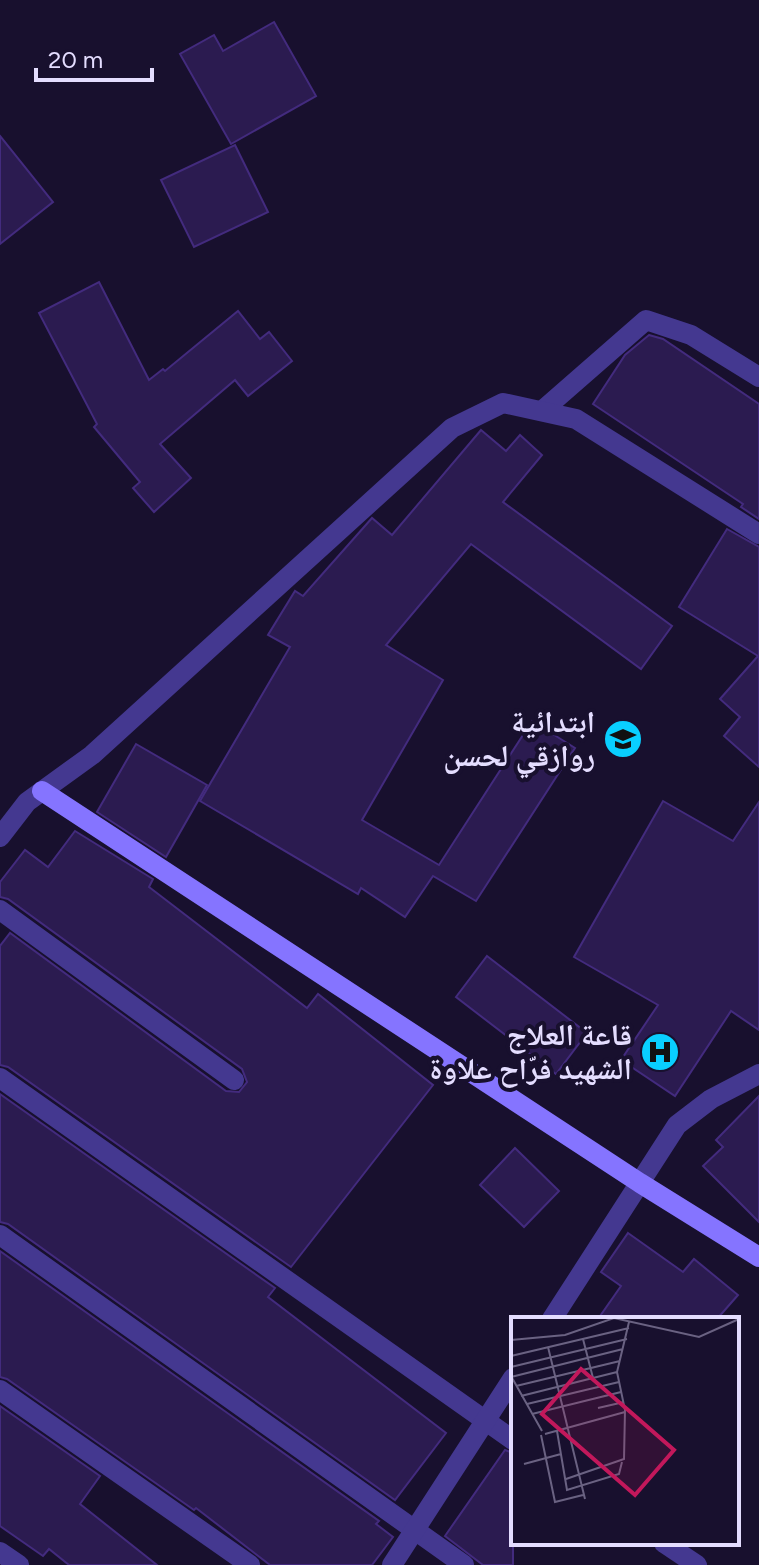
<svg xmlns="http://www.w3.org/2000/svg" width="759" height="1565" font-family="Figtree,'Noto Naskh Arabic',sans-serif">
	<rect width="100%" height="100%" fill="#18102e"/>
	<g fill="#2b1b50" stroke="#432b7e" stroke-width="2">
		<polygon points="274,22 316,96 231,144 180,54 214,35 223,51"/>
		<polygon points="0,136 53,202 0,244"/>
		<polygon points="235,145 268,212 194,247 161,180"/>
		<polygon points="99,282 149,380 163,369 165,371 238,311 260,339 269,332 292,361 248,396 235,380 160,444 191,478 154,512 133,488 140,482 94,427 97,424 39,313"/>
		<polygon points="649,335 663,339 759,404 759,519 741,507 743,504 593,404 625,355"/>
		<polygon points="481,430 506,451 520,435 542,455 503,502 672,626 641,669 471,544 386,645 443,680 362,820 439,865 532,721 575,748 476,901 433,876 405,917 361,888 358,894 200,801 290,647 268,635 295,591 303,596 372,518 392,535"/>
		<polygon points="727,529 759,547 759,767 724,736 740,717 720,699 758,656 679,607"/>
		<polygon points="136,744 207,785 166,857 97,812"/>
		<polygon points="663,801 733,841 759,802 759,1030 731,1011 675,1096 621,1060 658,1005 574,957"/>
		<polygon points="75,831 153,879 149,887 307,1008 318,994 433,1085 291,1267 8,1067 0,1065 0,946 10,933 226,1091 239,1092 247,1082 242,1069 8,899 0,897 0,882 25,850 48,867"/>
		<polygon points="487,956 587,1033 556,1074 456,997"/>
		<polygon points="0,1094 275,1288 268,1297 446,1433 395,1500 8,1224 0,1222"/>
		<polygon points="759,1096 759,1222 703,1166 723,1147 716,1140"/>
		<polygon points="515,1148 559,1191 524,1227 480,1185"/>
		<polygon points="628,1233 683,1272 694,1259 738,1295 717,1319 598,1319 621,1286 601,1272"/>
		<polygon points="0,1251 379,1521 376,1524 393,1537 372,1565 270,1565 196,1508 194,1510 7,1379 0,1377"/>
		<polygon points="0,1406 100,1476 80,1504 157,1565 69,1565 49,1549 43,1556 0,1526"/>
		<polygon points="505,1450 513,1453 513,1565 483,1565 445,1536"/>
	</g>
	<g fill="none" stroke-linecap="round" stroke-linejoin="round">
		<g stroke="#443890" stroke-width="20">
			<polyline points="543,410 646,320 691,335 759,377"/>
			<polyline points="0,837 27,802 92,755 452,428 503,403 576,419 759,534"/>
			<polyline points="0,910 234,1080"/>
			<polyline points="0,1078 513,1440"/>
			<polyline points="0,1235 464,1565"/>
			<polyline points="552,1319 677,1125 711,1099 759,1074"/>
			<polyline points="0,1390 250,1565"/>
			<polyline points="664,1543 697,1565"/>
			<polyline points="0,1552 19,1565"/>
			<polyline points="392,1565 513,1378"/>
		</g>
		<polyline stroke="#8574ff" stroke-width="20" points="42,791 640,1183 759,1257"/>
	</g>
	<defs>
		<symbol id="school-disc" viewBox="-11 -11 22 22"><circle r="9.5" fill="#09cfff" stroke="#18102e"/><path d="M0-5L7-2L0 1L-7-2ZM-4 1L0 2.5L4 1V4Q0 6-4 4Z" fill="#111"/></symbol>
		<symbol id="hospital-disc" viewBox="-11 -11 22 22"><circle r="9.5" fill="#09cfff" stroke="#18102e"/><path d="M-5-5h3v3.5h4V-5h3V5h-3V1.5h-4V5h-3Z" fill="#111"/></symbol>
	</defs>
	<g fill-rule="evenodd">
		<use href="#school-disc" x="601" y="717" width="44" height="44"/>
		<use href="#hospital-disc" x="638" y="1030" width="44" height="44"/>
	</g>
	<g text-anchor="middle" stroke-width="8" stroke-linejoin="round" paint-order="stroke">
		<g font-size="30" font-weight="bold" fill="#e4ddff" stroke="#18102e" text-anchor="end">
			<text x="595" y="732">ابتدائية<tspan x="595" dy="34">روازقي لحسن</tspan></text>
			<text x="632" y="1045">قاعة العلاج<tspan x="632" dy="34">الشهيد فرّاح علاوة</tspan></text>
		</g>
	</g>
	<g transform="translate(511 1317)">
		<rect width="228" height="228" fill="#18102e"/>
		<path fill="none" stroke="#6a6282" stroke-width="2" d="M72 22 82 61M0 23 54 18 103 1 188 20 228 2M37 30 74 182M0 39 118 11M0 50 116 22M0 59 31 114M0 60 112 32M5 69 109 44M10 79 106 55M16 87 108 65M87 91 113 85M21 97 110 75M46 114 56 173 108 157 111 145M34 117 114 95M30 118 44 185 72 178M13 147 50 137M55 162 113 142 114 93 106 55 118 5"/>
		<path fill="#c2185b" fill-opacity="0.15" stroke="#c2185b" stroke-width="4" d="M70 52 163 133 124 178 31 97Z"/>
		<rect width="228" height="228" fill="none" stroke="#e4ddff" stroke-width="4"/>
	</g>
	<path d="M36 68v12h116v-12" fill="none" stroke="#e4ddff" stroke-width="4"/>
	<text x="48" y="68" font-size="24" fill="#e4ddff" stroke="#18102e" stroke-width="6" paint-order="stroke">20 m</text>
</svg>
